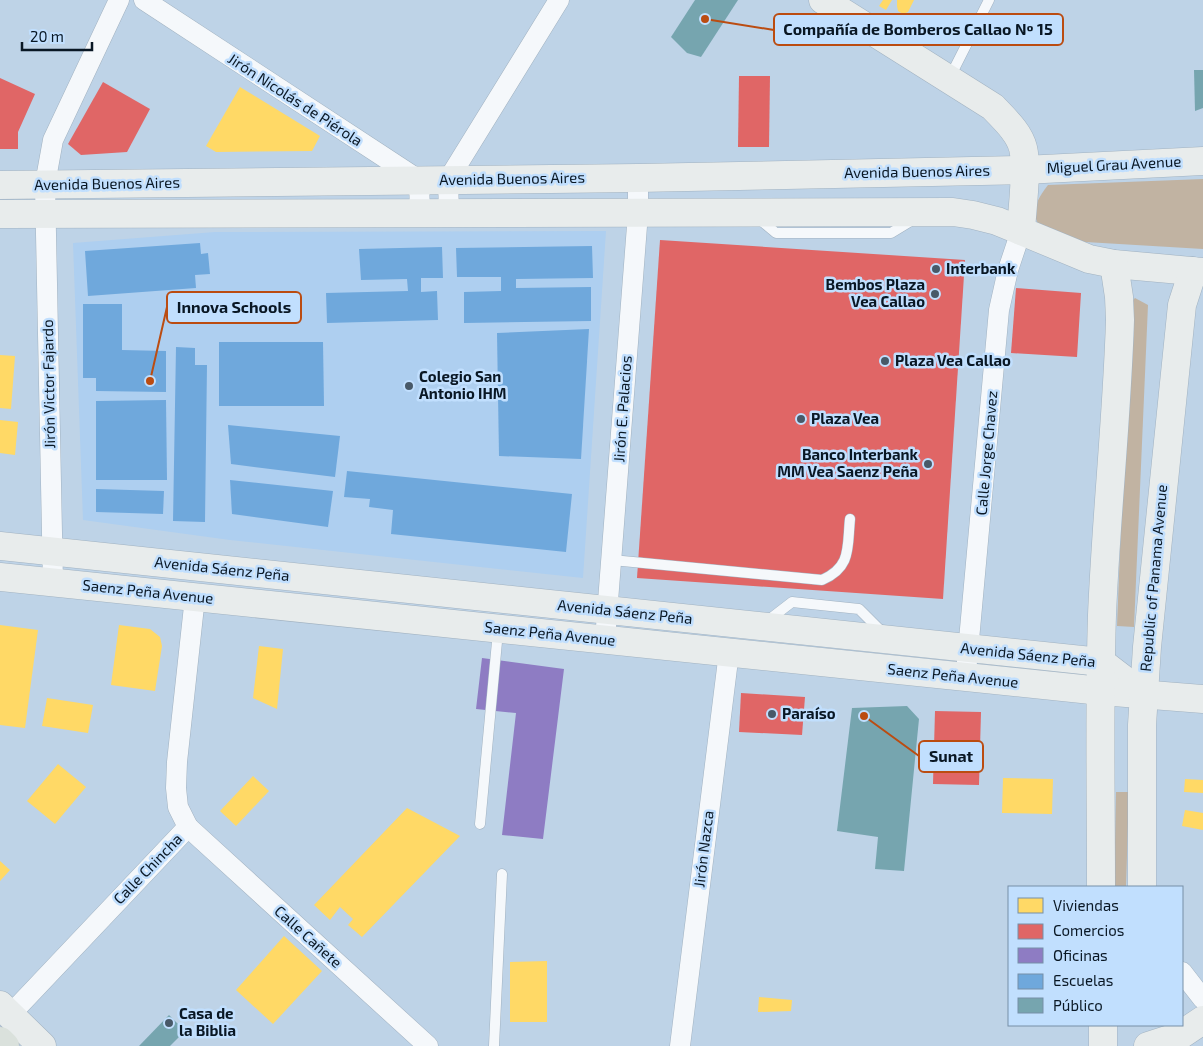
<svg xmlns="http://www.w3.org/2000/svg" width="1203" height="1046" font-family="'Exo 2',sans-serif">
	<rect width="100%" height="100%" fill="#bed3e7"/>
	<polygon fill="#aecff0" points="606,231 583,578 230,540 83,520 73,243 215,232"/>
	<g fill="#c1b3a2">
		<path d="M1203 179V249L1052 240C1030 220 1030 208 1048 185Z"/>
		<polygon points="1135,298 1148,305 1134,627 1117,626 1121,524 1111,503 1122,311"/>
		<polygon points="1116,792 1129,792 1126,887 1114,887"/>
	</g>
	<g fill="#ffd966">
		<polygon points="883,0 892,0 886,10 879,6"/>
		<polygon points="897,0 914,0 908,12 903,14 898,11 897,6"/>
		<polygon points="240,87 320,136 312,151 216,152 206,146"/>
		<polygon points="0,355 15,356 11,409 0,408"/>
		<polygon points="0,420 18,422 15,455 0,453"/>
		<polygon points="0,625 38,630 25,728 0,725"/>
		<polygon points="119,625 150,629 160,637 162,646 155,691 111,685"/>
		<polygon points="259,646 283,649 277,709 253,698"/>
		<polygon points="47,698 93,705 88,733 42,726"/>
		<polygon points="58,764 86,787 55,824 27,801"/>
		<polygon points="253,776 269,791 236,826 220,811"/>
		<polygon points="1003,778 1053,779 1052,814 1002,813"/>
		<polygon points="1185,779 1203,780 1203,793 1184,792"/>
		<polygon points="407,808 460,836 362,937 348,925 353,919 340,907 330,920 314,905"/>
		<polygon points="1185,810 1203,813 1203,830 1182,826"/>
		<polygon points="0,861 10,870 0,881"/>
		<polygon points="284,936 322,971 273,1024 236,990"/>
		<polygon points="547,961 547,1022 510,1022 510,962"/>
		<polygon points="759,997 792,1000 791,1011 758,1012"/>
	</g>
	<g fill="#e06666">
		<polygon points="739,76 770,76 769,147 738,147"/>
		<polygon points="0,78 35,94 18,132 18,149 0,149"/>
		<polygon points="103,82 150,109 127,152 81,155 68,144"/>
		<polygon points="660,240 965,260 943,599 637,578"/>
		<polygon points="1016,288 1081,293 1077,357 1011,353"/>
		<polygon points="741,693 805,697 802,735 739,732"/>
		<polygon points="935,711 981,712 979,785 933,784"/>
	</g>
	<polygon fill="#8e7cc3" points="482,658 564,669 543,839 502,835 516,713 476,709"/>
	<g fill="#6fa8dc">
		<polygon points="200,243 201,254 208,253 210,274 195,275 196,288 88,296 85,251"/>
		<polygon points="592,246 593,278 516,279 516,288 591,287 591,321 464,323 464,292 501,291 501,277 457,277 456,248"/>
		<polygon points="442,247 443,278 421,278 421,292 437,291 438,320 327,323 326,293 408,291 407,279 361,280 359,249"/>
		<polygon points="83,304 122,304 122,350 166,351 166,392 96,391 96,378 83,378"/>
		<polygon points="589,329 581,459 499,456 497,333"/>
		<polygon points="219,342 323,342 324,406 219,406"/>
		<polygon points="176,347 195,348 195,365 207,365 205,522 173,521"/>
		<polygon points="166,400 167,480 96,480 96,401"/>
		<polygon points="228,425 340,436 335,477 231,464"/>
		<polygon points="347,471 572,494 566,552 391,534 393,510 369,507 370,499 344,497"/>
		<polygon points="230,480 333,491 328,527 232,514"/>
		<polygon points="96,489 164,491 163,514 96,512"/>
	</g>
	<g fill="#76a5af">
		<polygon points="695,0 738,0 701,57 687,53 671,37"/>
		<polygon points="1194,70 1203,70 1203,108 1195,111"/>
		<polygon points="907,706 919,719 904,871 875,869 878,837 837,831 852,708"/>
		<polygon points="169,1015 185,1031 170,1046 139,1046"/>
	</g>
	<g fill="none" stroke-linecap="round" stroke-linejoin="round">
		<defs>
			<g id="lane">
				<polyline points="949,79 989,0"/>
				<polyline points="758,218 776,233 891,233 914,219"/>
				<path d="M612 560 822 580C852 567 847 547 850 519"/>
				<polyline points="766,622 792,602 859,609 884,634"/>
				<polyline points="480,824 498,631"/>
				<polyline points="494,1046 502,874"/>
			</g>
			<g id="street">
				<polyline points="144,0 419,180 420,214"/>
				<polyline points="449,213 448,180 559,0"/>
				<polyline points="53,583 45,184 53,140 119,0"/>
				<polyline points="605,640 638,213 638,178"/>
				<polyline points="967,662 999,310 1008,270 1021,231"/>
				<polyline points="188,827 428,1046"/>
				<polyline points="1182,972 1203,999"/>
				<polyline points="10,1015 188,827 178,807 176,788 177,762 195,597"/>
				<polyline points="680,1046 729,652"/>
			</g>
			<g id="secondary">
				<path d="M823 0 993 107C1004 119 1019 132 1023 148 1028 168 1022 209 1021 231"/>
				<polyline points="0,185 638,178 1024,170 1203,161"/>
				<polyline points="0,214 953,212 973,215 997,221 1089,259 1114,264 1203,272"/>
				<polyline points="0,546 1101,662 1144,695"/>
				<polyline points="0,577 1101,691 1203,699"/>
				<path d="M1101 887C1101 796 1099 706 1102 615 1106 517 1117 418 1120 320L1119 297 1114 264"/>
				<polyline points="1142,887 1142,725 1147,647 1182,305 1193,271"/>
				<polyline points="0,1005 42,1046"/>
				<polyline points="1103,1025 1103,1046"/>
				<polyline points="1148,1046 1179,1036 1203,1020"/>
			</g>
			<polyline id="primary" points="0,1041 5,1046"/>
		</defs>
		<use href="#lane" stroke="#a1b2c1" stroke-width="11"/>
		<use href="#street" stroke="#a1b2c1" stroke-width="21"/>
		<use href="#secondary" stroke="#a1b2c1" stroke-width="29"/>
		<use href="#primary" stroke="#aab4be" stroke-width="29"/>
		<use href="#lane" stroke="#f5f8fb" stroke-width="10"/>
		<use href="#street" stroke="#f5f8fb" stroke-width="20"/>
		<use href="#secondary" stroke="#e8ecec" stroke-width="28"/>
		<use href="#primary" stroke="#dae1dc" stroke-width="28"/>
	</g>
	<g fill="#485968" stroke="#c1dffe" stroke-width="2">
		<circle cx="936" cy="269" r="5"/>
		<circle cx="935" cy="294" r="5"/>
		<circle cx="885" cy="361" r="5"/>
		<circle cx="409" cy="386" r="5"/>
		<circle cx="801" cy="419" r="5"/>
		<circle cx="928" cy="464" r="5"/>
		<circle cx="772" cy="714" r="5"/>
		<circle cx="169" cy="1023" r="5"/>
	</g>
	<g text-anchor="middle" stroke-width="5" stroke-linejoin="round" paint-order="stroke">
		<g font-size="15" fill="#091724" stroke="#c1dffe">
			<text transform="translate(295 100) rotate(33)" y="5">Jirón Nicolás de Piérola</text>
			<text transform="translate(1114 165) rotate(-3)" y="5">Miguel Grau Avenue</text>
			<text transform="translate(917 172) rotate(-1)" y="5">Avenida Buenos Aires</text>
			<text transform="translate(512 179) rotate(-1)" y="5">Avenida Buenos Aires</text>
			<text transform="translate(107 184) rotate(-1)" y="5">Avenida Buenos Aires</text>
			<text transform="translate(49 384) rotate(-91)" y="5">Jirón Victor Fajardo</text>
			<text transform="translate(623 409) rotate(-86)" y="5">Jirón E. Palacios</text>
			<text transform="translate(987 453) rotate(-85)" y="5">Calle Jorge Chavez</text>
			<text transform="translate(222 569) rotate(6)" y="5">Avenida Sáenz Peña</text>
			<text transform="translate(1154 578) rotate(-85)" y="5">Republic of Panama Avenue</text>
			<text transform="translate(148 592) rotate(6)" y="5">Saenz Peña Avenue</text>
			<text transform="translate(625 612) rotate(6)" y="5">Avenida Sáenz Peña</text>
			<text transform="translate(550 634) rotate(6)" y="5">Saenz Peña Avenue</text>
			<text transform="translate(1028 655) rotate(6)" y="5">Avenida Sáenz Peña</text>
			<text transform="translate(953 676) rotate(6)" y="5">Saenz Peña Avenue</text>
			<text transform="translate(704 849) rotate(-83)" y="5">Jirón Nazca</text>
			<text transform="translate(148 869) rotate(-46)" y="5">Calle Chincha</text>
			<text transform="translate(308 937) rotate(42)" y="5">Calle Cañete</text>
		</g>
		<g font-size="15" font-weight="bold" fill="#091724" stroke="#c1dffe" text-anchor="start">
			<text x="946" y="274">Interbank</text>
			<text x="925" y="290" text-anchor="end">Bembos Plaza<tspan x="925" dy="17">Vea Callao</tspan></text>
			<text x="895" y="366">Plaza Vea Callao</text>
			<text x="419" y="382">Colegio San<tspan x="419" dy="17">Antonio IHM</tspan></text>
			<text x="811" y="424">Plaza Vea</text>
			<text x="918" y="460" text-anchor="end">Banco Interbank<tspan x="918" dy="17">MM Vea Saenz Peña</tspan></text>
			<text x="782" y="719">Paraíso</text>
			<text x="179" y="1019">Casa de<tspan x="179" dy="17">la Biblia</tspan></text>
		</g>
	</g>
	<path fill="none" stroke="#bb4c11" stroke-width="2" d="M705 19L774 30M150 381L167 307M864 716L919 756"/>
	<g fill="#bb4c11" stroke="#c1dffe" stroke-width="2">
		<circle cx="705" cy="19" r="5"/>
		<circle cx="150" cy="381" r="5"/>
		<circle cx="864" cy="716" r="5"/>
	</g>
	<g fill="#c1dffe" stroke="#bb4c11" stroke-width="2">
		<rect x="774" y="14" width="289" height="31" rx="5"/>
		<rect x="167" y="292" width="134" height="31" rx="5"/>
		<rect x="919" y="741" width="64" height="31" rx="5"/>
	</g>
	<g font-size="16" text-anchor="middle" font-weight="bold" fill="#091724">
		<text x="918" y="35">Compañía de Bomberos Callao Nº 15</text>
		<text x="234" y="313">Innova Schools</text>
		<text x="951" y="762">Sunat</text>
	</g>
	<rect x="1008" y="886" width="175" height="140" fill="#c1dffe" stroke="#778fa7"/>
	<rect x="1018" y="898" width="25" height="15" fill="#ffd966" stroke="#778fa7"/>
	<text x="1053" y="911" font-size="15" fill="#091724">Viviendas</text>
	<rect x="1018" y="924" width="25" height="15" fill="#e06666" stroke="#778fa7"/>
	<text x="1053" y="936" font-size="15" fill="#091724">Comercios</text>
	<rect x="1018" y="948" width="25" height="15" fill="#8e7cc3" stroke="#778fa7"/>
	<text x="1053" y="961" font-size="15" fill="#091724">Oficinas</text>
	<rect x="1018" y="974" width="25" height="15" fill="#6fa8dc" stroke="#778fa7"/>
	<text x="1053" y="986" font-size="15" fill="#091724">Escuelas</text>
	<rect x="1018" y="998" width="25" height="15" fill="#76a5af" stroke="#778fa7"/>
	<text x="1053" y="1011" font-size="15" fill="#091724">Público</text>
	<path d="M22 42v8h70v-8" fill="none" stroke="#091724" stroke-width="2.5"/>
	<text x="30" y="42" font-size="15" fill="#091724" stroke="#c1dffe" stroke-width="4" paint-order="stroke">20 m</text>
</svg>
